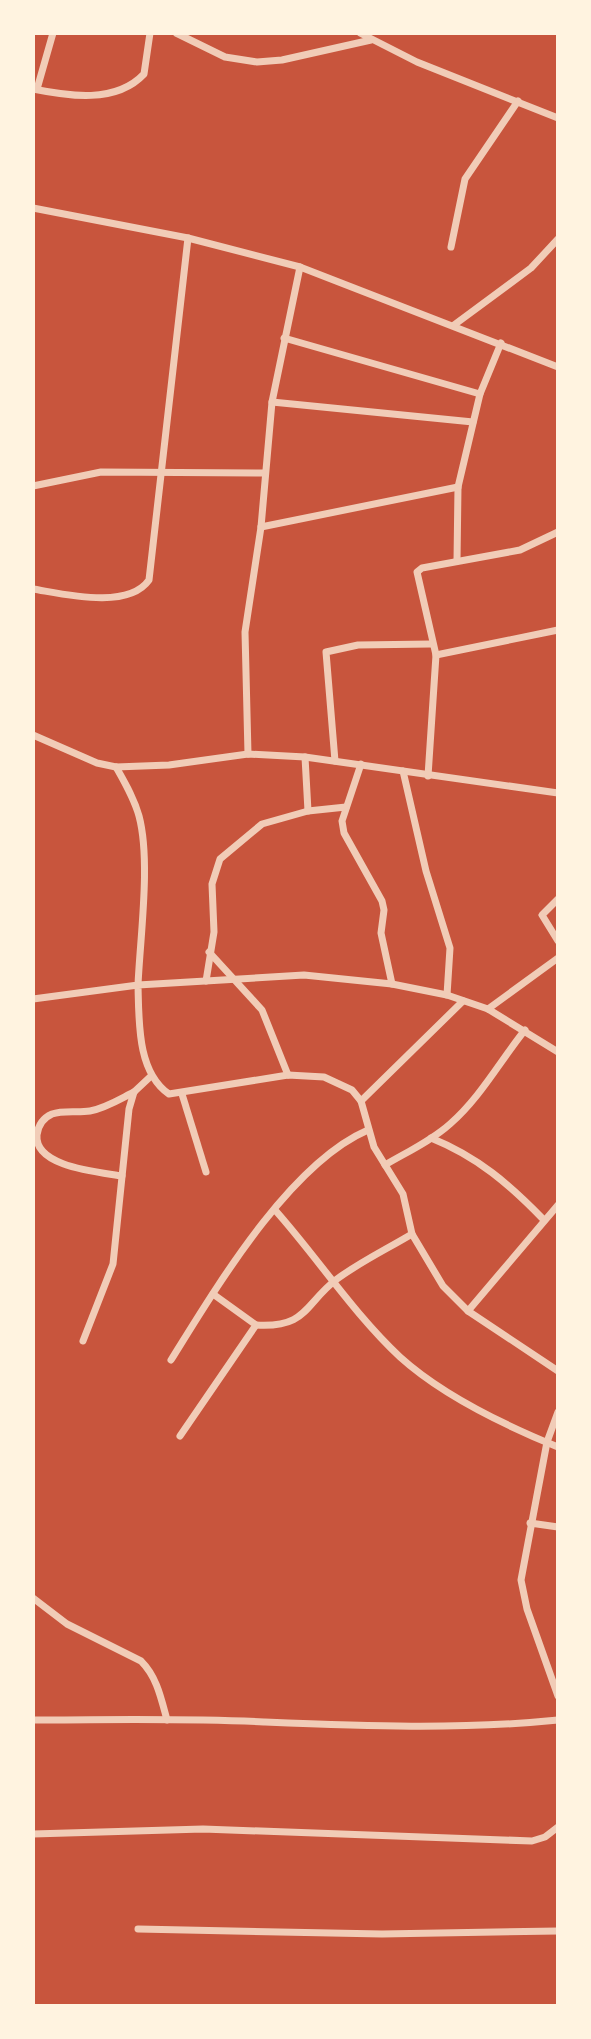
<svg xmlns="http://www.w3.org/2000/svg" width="591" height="2039" font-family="Commissioner,sans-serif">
	<rect width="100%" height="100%" fill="#c8553d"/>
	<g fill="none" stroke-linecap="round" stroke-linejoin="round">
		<g stroke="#f1ccb7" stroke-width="7">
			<polyline points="176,33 225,57 257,62 282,60 371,40"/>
			<polyline points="360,33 417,62 558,118"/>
			<path d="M33 89C68 96 116 104 144 74L150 33"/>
			<polyline points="37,89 53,33"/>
			<polyline points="33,208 188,238 300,267 558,367"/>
			<polyline points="451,247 465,179 518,101"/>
			<polyline points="454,325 531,268 558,239"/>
			<polyline points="284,338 480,394"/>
			<polyline points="272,402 473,422"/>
			<polyline points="33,486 101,472 264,473"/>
			<polyline points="261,527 458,487"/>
			<polyline points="457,561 458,487 480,394 501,343"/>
			<path d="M33 589C64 594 128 610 149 580L188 238"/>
			<polyline points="436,655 558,630"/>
			<polyline points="33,735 97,763 116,767 169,765 248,754 305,757 558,793"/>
			<polyline points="248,754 245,632 261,527 272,402 300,267"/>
			<polyline points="305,757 308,811"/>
			<polyline points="335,761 326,652 358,645 431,644"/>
			<polyline points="361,764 342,821 344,833 382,901 384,910 381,933 392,984"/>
			<polyline points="403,771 426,871 450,948 447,995"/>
			<polyline points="428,776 436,655 417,572 422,568 520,550 558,532"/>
			<polyline points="558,899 542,915 558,941"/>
			<polyline points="209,952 262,1010 288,1075"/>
			<polyline points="206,981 214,932 212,884 220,859 262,824 308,811 346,807"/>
			<path d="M33 999 138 985C140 938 151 861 139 816 134 798 125 783 116 767"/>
			<polyline points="488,1009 558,958"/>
			<path d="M558 1052 488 1009 447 995 392 984 304 975 138 985C139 1021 137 1072 169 1094L288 1075 324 1077 352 1090 361 1101 374 1147 403 1194 412 1234 443 1286 468 1311 558 1371"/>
			<polyline points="182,1094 206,1172"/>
			<polyline points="361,1101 463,1001"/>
			<path d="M431 1138C478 1157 509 1184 544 1220"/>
			<path d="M385 1165C407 1152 431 1141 450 1124 480 1098 500 1061 525 1030"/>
			<path d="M122 1176C99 1172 34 1167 37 1135 38 1126 43 1118 52 1114 63 1110 78 1113 90 1111 106 1108 120 1099 134 1092"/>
			<path d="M275 1210C317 1257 353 1313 400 1357 443 1396 504 1425 558 1447"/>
			<polyline points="468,1311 558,1205"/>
			<path d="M256 1325C308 1328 304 1304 337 1279 360 1262 387 1249 412 1234"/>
			<polyline points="83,1341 113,1264 129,1109 134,1092 150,1077"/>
			<path d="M171 1360C216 1288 289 1164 368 1130"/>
			<polyline points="558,1412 547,1442 521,1580 527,1609 558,1696"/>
			<polyline points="180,1436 256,1325 213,1294"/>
			<polyline points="530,1523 558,1527"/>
			<path d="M33 1598 67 1624 141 1661C157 1677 161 1698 167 1720"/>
			<path d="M33 1720C110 1720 187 1718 264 1722 362 1726 459 1730 558 1720"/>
			<polyline points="33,1834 203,1829 532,1841 545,1837 558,1827"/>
			<polyline points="138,1929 382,1934 558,1931"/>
		</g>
	</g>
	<rect width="591" height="2039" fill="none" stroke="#fff3e0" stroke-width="70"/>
</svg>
